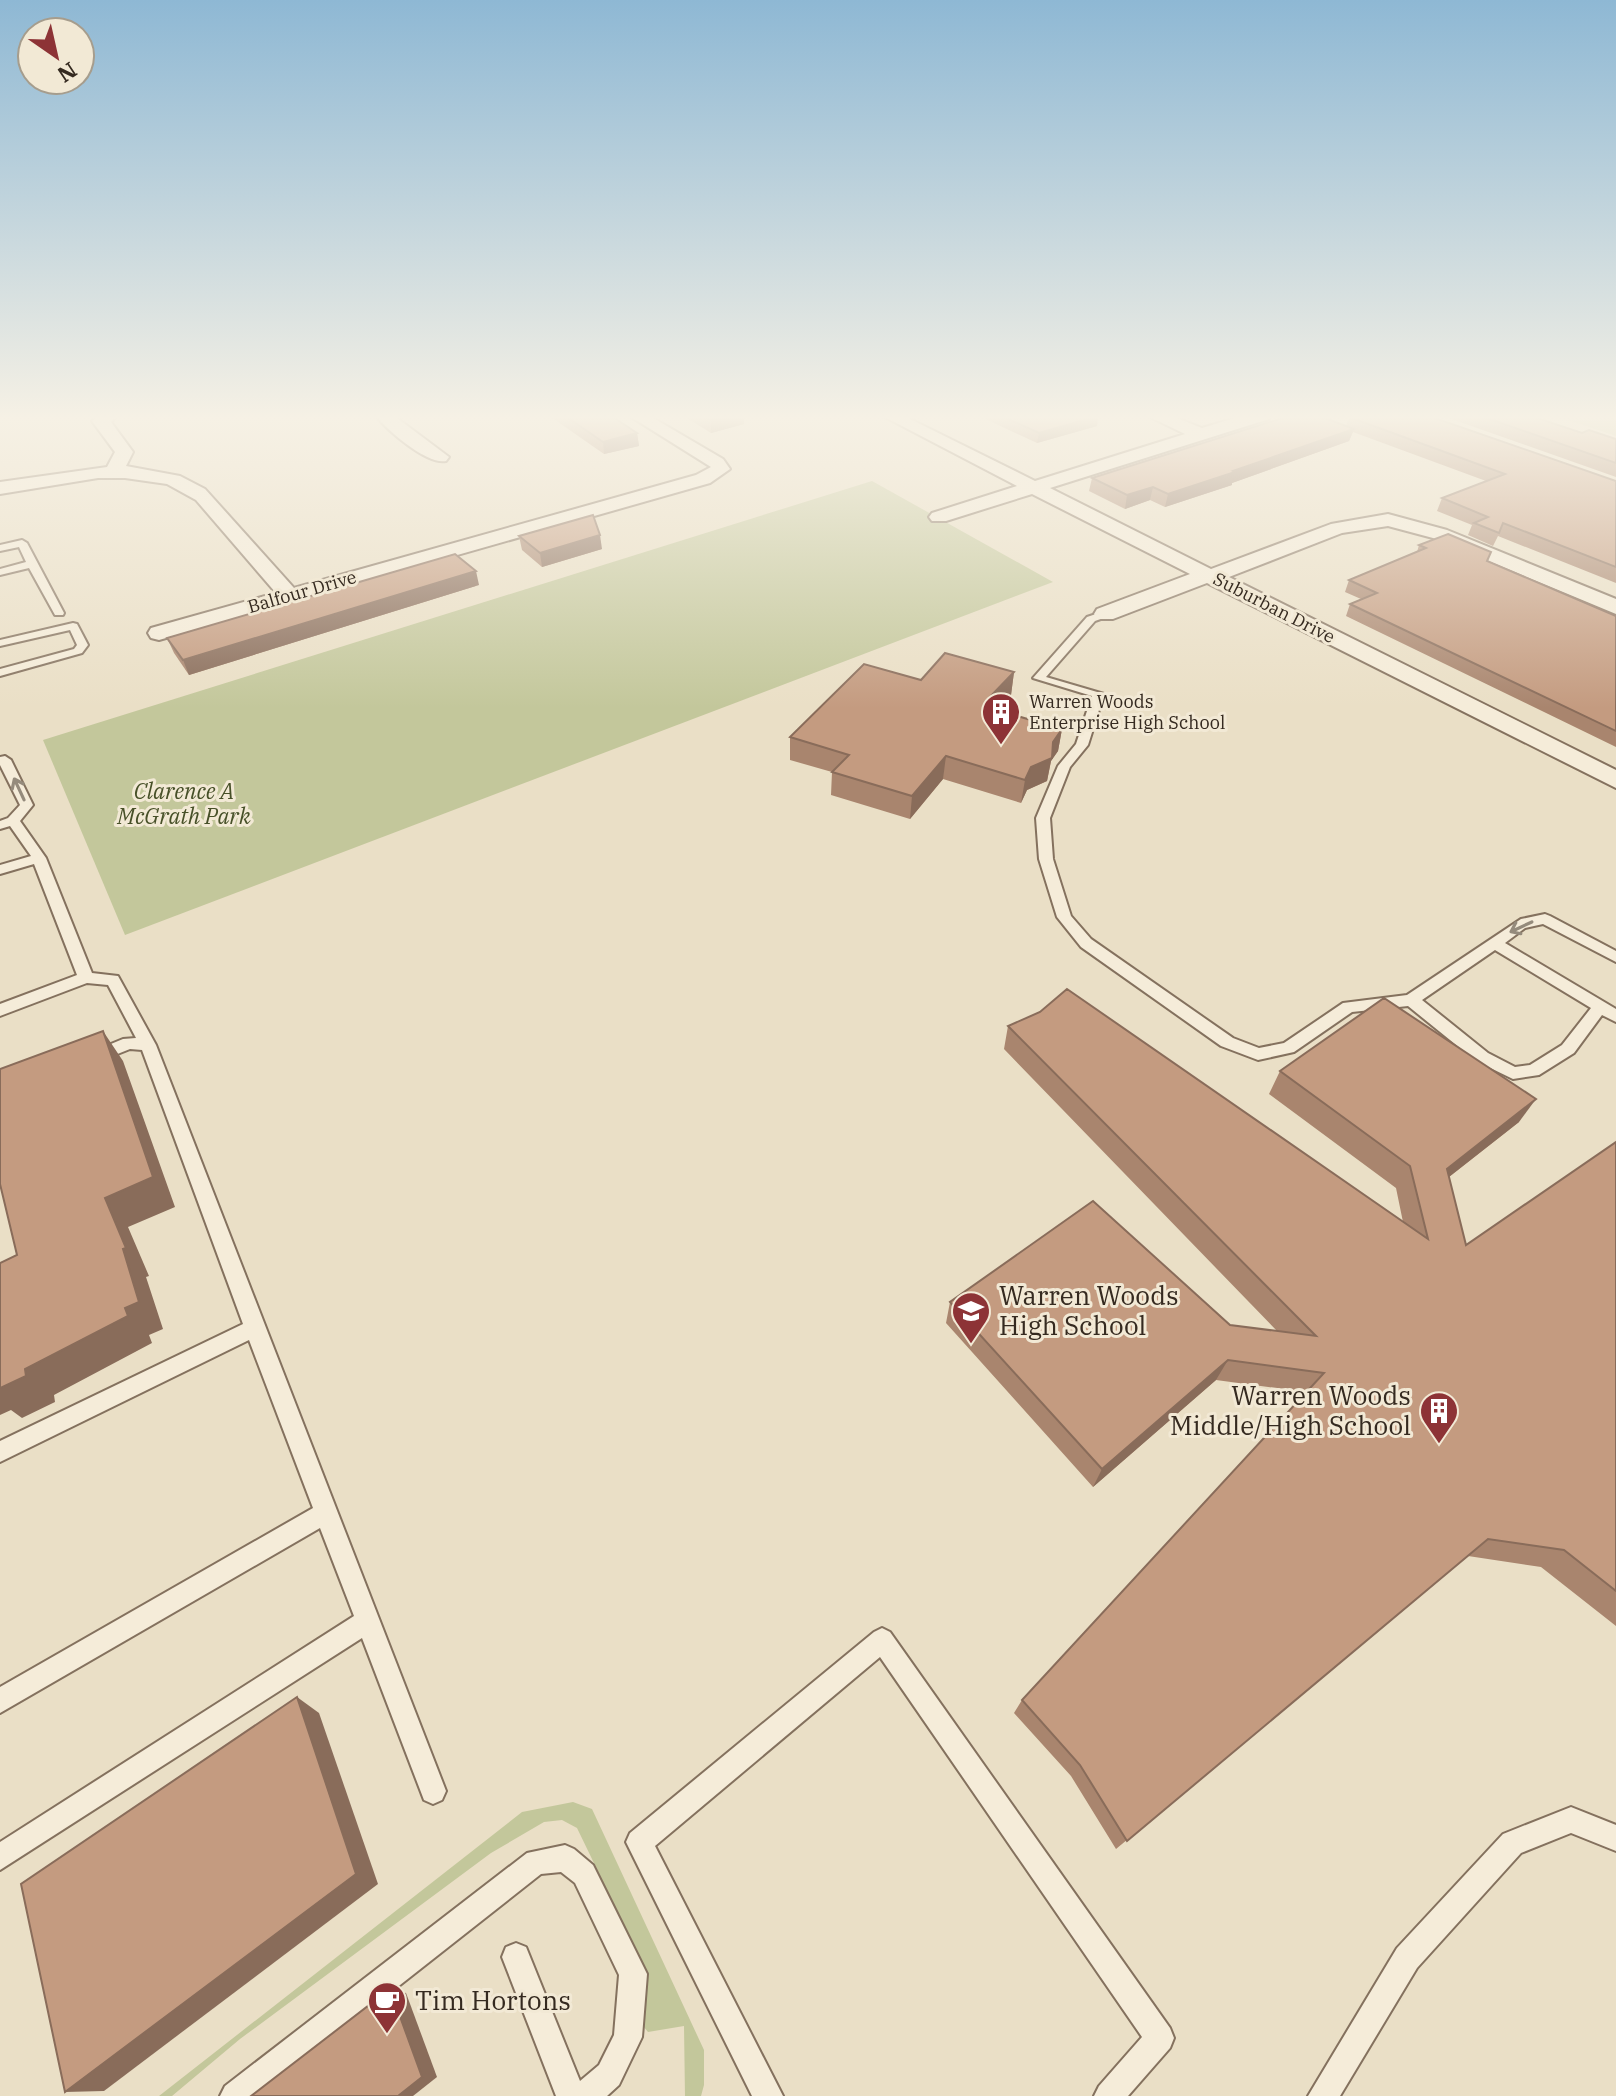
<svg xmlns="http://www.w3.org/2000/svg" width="1616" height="2096" font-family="'IBM Plex Serif',serif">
	<rect width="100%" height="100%" fill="#eadfc6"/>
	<g fill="#c3c79b">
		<polygon points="1553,415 1616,415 1616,436"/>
		<polygon points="872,481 1053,582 125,935 43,740"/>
		<polygon points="573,1802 592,1809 704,2050 704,2085 701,2096 685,2096 684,2026 648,2032 643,2026 644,1977 637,1952 577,1828 562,1820 544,1822 491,1853 240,2039 172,2096 159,2096 522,1812"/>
	</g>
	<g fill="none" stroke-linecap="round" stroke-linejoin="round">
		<defs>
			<g id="lane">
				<polygon points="22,540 27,543 64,613 63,615 55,615 29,568 0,575 0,569 26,562 19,547 0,551 0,545"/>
				<path d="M1105 611 1109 612V616L1095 621 1046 677 1104 694 1088 745 1070 767 1050 818 1053 859 1071 916 1091 939 1233 1038 1259 1048 1284 1043 1343 1003 1407 995 1521 919 1545 914 1550 916 1616 951V962L1543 924 1525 928 1505 943 1616 1009V1022L1602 1015 1574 1053 1539 1075 1513 1079 1476 1061 1408 1006 1352 1012 1294 1052 1258 1060 1221 1046 1081 947 1057 917 1039 859 1036 818 1058 766 1076 744 1092 696 1033 678 1087 617ZM1495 950 1591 1008 1562 1045 1530 1065 1515 1067 1488 1053 1422 1000Z"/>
				<polygon points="73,623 77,624 88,645 82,653 0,676 0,669 74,649 77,645 70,630 0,646 0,640"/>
				<polygon points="5,756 11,760 33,805 20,821 46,858 92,973 118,976 156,1045 446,1791 442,1800 433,1804 424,1800 362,1638 0,1870 0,1842 354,1616 320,1528 0,1713 0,1687 313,1508 249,1340 0,1462 0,1441 243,1324 142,1050 130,1049 95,1063 87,1057 89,1053 123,1039 136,1038 108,985 87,983 0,1016 0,1004 77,975 34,864 0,874 0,865 31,856 10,826 0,829 0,821 8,818 20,805 0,765 0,757"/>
				<polygon points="882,1628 890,1632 1170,2028 1174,2038 1170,2048 1128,2096 1094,2096 1099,2086 1142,2037 880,1657 655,1846 783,2096 752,2096 626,1842 630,1833 874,1632"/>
				<polygon points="1571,1807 1616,1825 1616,1851 1571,1833 1521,1853 1417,1968 1340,2096 1308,2096 1397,1948 1503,1834"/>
				<polygon points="565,1845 574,1849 593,1865 647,1974 642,2037 619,2085 607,2096 556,2096 502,1957 506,1947 516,1943 526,1947 580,2081 599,2065 614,2035 619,1975 575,1883 561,1872 541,1874 259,2096 220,2096 225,2086 527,1853"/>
			</g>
			<g id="street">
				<polygon points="99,415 118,415 111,422 133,452 126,466 180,476 205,489 294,588 696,475 711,467 628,415 648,415 723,459 730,469 710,483 159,640 151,638 148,633 151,628 276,593 196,500 167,484 125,478 98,478 0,494 0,482 107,467 115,452 92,421"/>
				<path d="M375 415H393L449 457 446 461C427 465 387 430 375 415Z"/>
				<polygon points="881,415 902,415 1035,481 1185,434 1146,415 1169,415 1202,428 1245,415 1271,415 1269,419 1050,488 1211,569 1331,524 1388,514 1447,530 1616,599 1616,614 1433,538 1388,526 1342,533 1229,577 1616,770 1616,788 1207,583 1113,619 1097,619 1094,614 1097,609 1190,574 1032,494 946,521 932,521 929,517 932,513 1017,486"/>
			</g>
		</defs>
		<use href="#lane" stroke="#84715e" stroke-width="4"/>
		<use href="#street" stroke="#84715e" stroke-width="4"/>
		<use href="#lane" fill="#f5ecd9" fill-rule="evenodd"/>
		<use href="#street" fill="#f5ecd9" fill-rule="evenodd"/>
	</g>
	<g fill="#a9856e">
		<polygon points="548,415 610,415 637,433 639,446 604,454"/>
		<polygon points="682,415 744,415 744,424 711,433"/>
		<polygon points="977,415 1097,415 1098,416 1097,426 1037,443"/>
		<polygon points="1440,415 1528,415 1582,433 1616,439 1616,477"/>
		<polygon points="1349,417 1616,481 1616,583 1498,536 1493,546 1468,535 1472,525 1437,511 1442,498 1486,481 1353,432 1349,441 1232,483 1232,485 1165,507 1150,500 1125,509 1089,491 1092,478 1346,426"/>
		<polygon points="519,536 602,549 542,567 522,550"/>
		<polygon points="1419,545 1487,561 1616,616 1616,747 1346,616 1350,604 1361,599 1345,592 1349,580 1417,552"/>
		<polygon points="479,585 189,675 174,653 167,638"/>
		<polygon points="1014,672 1011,695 997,708 997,710 1062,729 1058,751 1051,761 1047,781 1027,790 1021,803 943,779 910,819 831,795 832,772 790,760 790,737 921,680"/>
		<polygon points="1008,1026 1403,1222 1396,1188 1269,1094 1280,1071 1519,1122 1449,1177 1466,1245 1616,1142 1616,1626 1541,1567 1468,1556 1116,1849 1071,1776 1014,1713 1022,1700 1307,1392 1216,1380 1093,1487 946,1323 950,1302 1230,1325 1277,1331 1004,1049"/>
	</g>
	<g fill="#896c5a">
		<polygon points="730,415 744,415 744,424 711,433 711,420"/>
		<polygon points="1098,416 1097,426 1037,443 1039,433"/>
		<polygon points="1354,429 1349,441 1232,483 1232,485 1165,507 1168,494"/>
		<polygon points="637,433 639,446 604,454 603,442"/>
		<polygon points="1153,487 1150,500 1125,509 1127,495"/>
		<polygon points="600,535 602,549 542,567 540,553"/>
		<polygon points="476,571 479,585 189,675 183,660"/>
		<polygon points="1014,672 1011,695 997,708 995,725 987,700"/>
		<polygon points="1062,729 1058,751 1051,761 1047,781 1027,790 1021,803 1025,780 1031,767 1053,742"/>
		<polygon points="946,756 943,779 910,819 912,796"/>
		<polygon points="103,1031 123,1061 175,1207 128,1227 149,1276 146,1277 163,1329 149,1335 152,1343 54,1395 55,1402 22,1418 11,1410 0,1415 0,1388 25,1369 125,1308 105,1198"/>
		<polygon points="1536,1099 1519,1122 1431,1191 1447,1169"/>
		<polygon points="1228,1360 1216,1380 1093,1487 1102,1469"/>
		<polygon points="297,1697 319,1713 378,1884 104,2091 65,2092"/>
		<polygon points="390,1989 406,1993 437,2077 413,2096 398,2096"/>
	</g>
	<g fill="#c49b80" stroke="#896c5a" stroke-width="2">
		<polygon points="564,415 610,415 637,433 603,442"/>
		<polygon points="702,415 730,415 711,420"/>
		<polygon points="1000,415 1097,415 1098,416 1039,433"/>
		<polygon points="1292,415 1317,415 1354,429 1233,471 1235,472 1168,494 1153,487 1127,495 1092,478"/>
		<polygon points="1356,415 1426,415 1616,481 1616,567 1503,523 1499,533 1474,523 1488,517 1442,498 1505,474 1349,417"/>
		<polygon points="1478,415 1528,415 1582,433 1589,430 1616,439 1616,463"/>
		<polygon points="593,515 600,535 540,553 519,536"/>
		<polygon points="1448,534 1491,552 1487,561 1616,616 1616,731 1350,604 1377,593 1349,580 1426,548 1419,545"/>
		<polygon points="455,554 476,571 183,660 167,638"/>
		<polygon points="945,653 1014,672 987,700 998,703 990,708 1062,729 1053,742 1052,758 1031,767 1025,780 946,756 912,796 832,772 849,755 790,737 864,664 921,680"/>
		<polygon points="1067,989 1428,1239 1410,1166 1280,1071 1384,998 1536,1099 1447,1169 1466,1245 1616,1142 1616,1591 1564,1550 1488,1539 1127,1841 1080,1765 1022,1700 1324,1373 1228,1360 1102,1469 950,1302 1093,1201 1230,1325 1316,1336 1008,1026 1040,1012"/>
		<polygon points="103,1031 153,1177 105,1198 126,1248 123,1249 139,1302 125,1308 128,1316 25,1369 26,1376 0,1388 0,1263 17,1255 0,1184 0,1069"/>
		<polygon points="297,1697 356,1874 65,2092 21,1884"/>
		<polygon points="390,1989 422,2077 398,2096 251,2096"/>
	</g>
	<defs><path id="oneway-shaft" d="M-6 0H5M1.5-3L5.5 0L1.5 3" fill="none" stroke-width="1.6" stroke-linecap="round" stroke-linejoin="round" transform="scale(2)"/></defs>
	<g stroke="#958b7c">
		<use href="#oneway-shaft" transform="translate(19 789) rotate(-115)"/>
		<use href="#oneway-shaft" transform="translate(1521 927) rotate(155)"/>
	</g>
	<linearGradient id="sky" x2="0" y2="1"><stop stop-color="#8eb8d4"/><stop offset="0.59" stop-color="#f6f1e5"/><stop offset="1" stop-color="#f6f1e5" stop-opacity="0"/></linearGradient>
	<rect width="1616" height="708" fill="url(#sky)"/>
	<defs>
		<symbol id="building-pin" viewBox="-11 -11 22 30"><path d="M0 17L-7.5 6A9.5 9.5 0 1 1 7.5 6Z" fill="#8d3336" stroke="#f2e9d5"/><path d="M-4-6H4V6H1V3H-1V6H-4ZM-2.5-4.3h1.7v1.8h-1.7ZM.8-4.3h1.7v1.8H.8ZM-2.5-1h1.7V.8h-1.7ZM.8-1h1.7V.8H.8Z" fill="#fff"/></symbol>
		<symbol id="school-pin" viewBox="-11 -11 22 30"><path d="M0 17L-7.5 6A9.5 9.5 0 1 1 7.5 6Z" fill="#8d3336" stroke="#f2e9d5"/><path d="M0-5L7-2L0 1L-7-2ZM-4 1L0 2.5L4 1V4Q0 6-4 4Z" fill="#fff"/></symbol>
		<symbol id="cafe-pin" viewBox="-11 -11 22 30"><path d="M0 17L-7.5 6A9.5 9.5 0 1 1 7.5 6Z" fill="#8d3336" stroke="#f2e9d5"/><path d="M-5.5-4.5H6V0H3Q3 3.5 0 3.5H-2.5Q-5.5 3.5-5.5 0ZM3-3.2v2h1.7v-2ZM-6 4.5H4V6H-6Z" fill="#fff"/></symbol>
	</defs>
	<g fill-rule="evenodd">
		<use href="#building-pin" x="979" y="690" width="44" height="60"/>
		<use href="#school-pin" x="949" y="1289" width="44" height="60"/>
		<use href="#building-pin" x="1417" y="1389" width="44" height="60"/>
		<use href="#cafe-pin" x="365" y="1979" width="44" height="60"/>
	</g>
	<g text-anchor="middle" stroke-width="6" stroke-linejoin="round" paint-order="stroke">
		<g font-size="18" fill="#352a20" stroke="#f2e9d5">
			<text transform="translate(302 592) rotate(-16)" y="6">Balfour Drive</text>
			<text transform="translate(1274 608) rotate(27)" y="6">Suburban Drive</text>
		</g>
		<g font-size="18" fill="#352a20" stroke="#f2e9d5" text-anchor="start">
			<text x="1029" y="708">Warren Woods<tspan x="1029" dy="21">Enterprise High School</tspan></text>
		</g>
		<g font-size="22" font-style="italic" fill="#475028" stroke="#f2e9d5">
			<text x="184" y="799">Clarence A<tspan x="184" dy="25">McGrath Park</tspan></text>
		</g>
		<g font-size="26" fill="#352a20" stroke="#f2e9d5" text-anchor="start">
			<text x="999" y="1305">Warren Woods<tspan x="999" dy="30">High School</tspan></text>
			<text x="1411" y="1405" text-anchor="end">Warren Woods<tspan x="1411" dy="30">Middle/High School</tspan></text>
			<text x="415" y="2010">Tim Hortons</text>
		</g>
	</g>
	<g transform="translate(56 56) rotate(146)"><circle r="38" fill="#f2e9d5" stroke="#a69d8d" stroke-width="2"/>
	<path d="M0-6L14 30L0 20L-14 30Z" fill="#8d3336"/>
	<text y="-12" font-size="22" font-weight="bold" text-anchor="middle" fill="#352a20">N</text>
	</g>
</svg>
